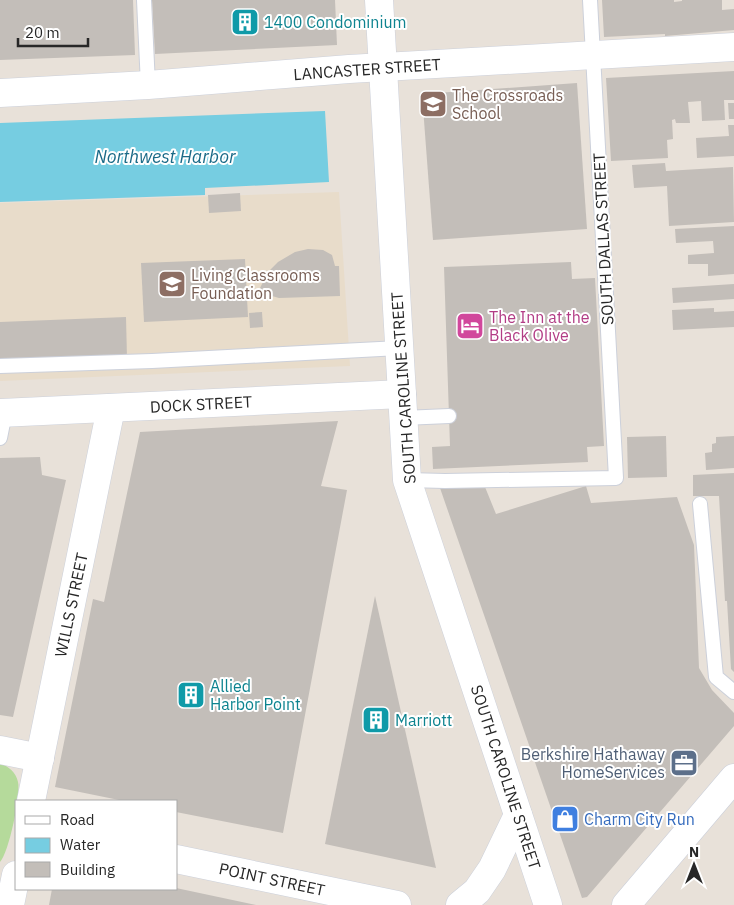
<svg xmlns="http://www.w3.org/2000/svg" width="734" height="905" font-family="'IBM Plex Sans',sans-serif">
	<rect width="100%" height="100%" fill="#e8e1d9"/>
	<polygon fill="#e8dcca" points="339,192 350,366 0,381 0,203"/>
	<path fill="#b5da9b" d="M0 763C9 767 16 772 18 782 21 794 9 853 0 862Z"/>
	<polygon fill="#76cde1" points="325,111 329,182 205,188 205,195 0,202 0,123"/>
	<g fill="#c3beb9">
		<polygon points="0,0 133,0 135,55 0,60"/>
		<polygon points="152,0 335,0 337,45 155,54"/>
		<polygon points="602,0 674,0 674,2 682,1 682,0 722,0 722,10 734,9 734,30 665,36 665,34 604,37"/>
		<polygon points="734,71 734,100 724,100 725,120 702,121 701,101 688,102 690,123 676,123 675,119 672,120 673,139 667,140 668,158 611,161 606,78"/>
		<polygon points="577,83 587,229 433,240 422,94"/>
		<polygon points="728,103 734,103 734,119 729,119"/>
		<polygon points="728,125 734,125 734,156 697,158 696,138 729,136"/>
		<polygon points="665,163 666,171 733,167 734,222 669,226 667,186 634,188 632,165"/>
		<polygon points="240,193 241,211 209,213 208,195"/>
		<polygon points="734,226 734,274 708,276 708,264 688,264 688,255 714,253 713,241 676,243 675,229"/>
		<polygon points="308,249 323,250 332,255 335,266 339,266 340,296 279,298 258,292 268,272 278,262 295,252"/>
		<polygon points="245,259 248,317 144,322 141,263"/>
		<polygon points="571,262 572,279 595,278 604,446 587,447 588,462 433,469 432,447 450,446 444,267"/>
		<polygon points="734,284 734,299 673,303 672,288"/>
		<polygon points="714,308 714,312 734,311 734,327 673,330 672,310"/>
		<polygon points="262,312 263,327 250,328 249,313"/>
		<polygon points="126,317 127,358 0,363 0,322"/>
		<polygon points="338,421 321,486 347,490 283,833 176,812 176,801 124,801 55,787 93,599 104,602 140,432"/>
		<polygon points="666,436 667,477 628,478 627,437"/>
		<polygon points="734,436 734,468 706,470 705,453 712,452 712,444 716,443 716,437"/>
		<polygon points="40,457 42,475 66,480 13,717 0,715 0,458"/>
		<polygon points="734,473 734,672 731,669 727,601 725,601 719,496 693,496 693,475"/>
		<polygon points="586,486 591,503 677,497 694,545 699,668 712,690 734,713 734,726 587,897 582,898 440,488 485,487 496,514"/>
		<polygon points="375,596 436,868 325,844"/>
		<polygon points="176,888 256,905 49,905 52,889"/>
	</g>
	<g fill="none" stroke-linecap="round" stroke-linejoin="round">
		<defs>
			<g id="lane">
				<polyline points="144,0 148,85"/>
				<polyline points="0,366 152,361 399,348"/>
				<polyline points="403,418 449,416"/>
				<polyline points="0,438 5,413"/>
				<polyline points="407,480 445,481 616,478 590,0"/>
				<polyline points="700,504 716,677 734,692"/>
			</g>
			<g id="street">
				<polyline points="0,93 148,85 349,69 734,47"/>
				<polyline points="0,413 402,394"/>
				<polyline points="0,750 40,758"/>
				<polyline points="31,801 111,408"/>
				<polyline points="176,859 397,905"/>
				<polyline points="10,905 16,875"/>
				<polyline points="626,905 734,778"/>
			</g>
			<g id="secondary">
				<polyline points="379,0 407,480 548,905"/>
				<polyline points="460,905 477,891 492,869 518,815"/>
			</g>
		</defs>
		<use href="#lane" stroke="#ccd0da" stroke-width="16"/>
		<use href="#street" stroke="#ccd0da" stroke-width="29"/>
		<use href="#secondary" stroke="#ccd0da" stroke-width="29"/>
		<use href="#lane" stroke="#fff" stroke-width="14"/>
		<use href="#street" stroke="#fff" stroke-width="28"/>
		<use href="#secondary" stroke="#fff" stroke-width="28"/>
	</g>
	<defs>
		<symbol id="building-square" viewBox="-11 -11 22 22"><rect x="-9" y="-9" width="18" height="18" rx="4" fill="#0f9aa8" stroke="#fff"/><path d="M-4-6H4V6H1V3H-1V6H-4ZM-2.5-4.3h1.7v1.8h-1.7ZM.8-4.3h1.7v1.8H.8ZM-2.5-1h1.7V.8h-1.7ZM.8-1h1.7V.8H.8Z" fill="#fff"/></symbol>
		<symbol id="school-square" viewBox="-11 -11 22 22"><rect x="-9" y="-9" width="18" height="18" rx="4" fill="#8d6e63" stroke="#fff"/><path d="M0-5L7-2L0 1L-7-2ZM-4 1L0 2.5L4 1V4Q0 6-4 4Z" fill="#fff"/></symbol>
		<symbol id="hotel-square" viewBox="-11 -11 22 22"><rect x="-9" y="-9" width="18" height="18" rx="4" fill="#d1479c" stroke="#fff"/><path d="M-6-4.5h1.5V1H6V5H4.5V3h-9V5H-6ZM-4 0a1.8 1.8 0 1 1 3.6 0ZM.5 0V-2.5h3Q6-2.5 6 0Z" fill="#fff"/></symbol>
		<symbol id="office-square" viewBox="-11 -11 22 22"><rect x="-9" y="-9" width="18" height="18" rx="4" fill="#5c6f8a" stroke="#fff"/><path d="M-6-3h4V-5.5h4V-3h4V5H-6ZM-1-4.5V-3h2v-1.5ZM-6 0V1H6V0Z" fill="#fff"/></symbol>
		<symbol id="shop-square" viewBox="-11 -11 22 22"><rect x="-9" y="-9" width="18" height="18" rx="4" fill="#3f7fe0" stroke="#fff"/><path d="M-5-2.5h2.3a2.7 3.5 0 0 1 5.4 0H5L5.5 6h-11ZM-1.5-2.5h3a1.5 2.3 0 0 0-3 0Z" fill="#fff"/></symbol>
	</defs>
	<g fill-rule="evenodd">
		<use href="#building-square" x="229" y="6" width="32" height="32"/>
		<use href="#school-square" x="417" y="88" width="32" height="32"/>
		<use href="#school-square" x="156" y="268" width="32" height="32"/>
		<use href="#hotel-square" x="454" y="310" width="32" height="32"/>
		<use href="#building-square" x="175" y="679" width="32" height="32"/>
		<use href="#building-square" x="360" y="704" width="32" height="32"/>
		<use href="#office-square" x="668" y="747" width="32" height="32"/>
		<use href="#shop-square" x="549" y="803" width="32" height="32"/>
	</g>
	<g text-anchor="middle" stroke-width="4" stroke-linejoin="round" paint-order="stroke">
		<g font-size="16" fill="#0d838f" stroke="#fff" text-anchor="start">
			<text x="264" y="28">1400 Condominium</text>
			<text x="210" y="692">Allied<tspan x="210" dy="18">Harbor Point</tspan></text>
			<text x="395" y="726">Marriott</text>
		</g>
		<g font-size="16" fill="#272727" stroke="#fff">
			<text transform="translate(367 69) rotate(-4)" y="6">LANCASTER STREET</text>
			<text transform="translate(603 239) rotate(-93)" y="6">SOUTH DALLAS STREET</text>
			<text transform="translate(403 388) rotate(-94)" y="6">SOUTH CAROLINE STREET</text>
			<text transform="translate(201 404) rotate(-3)" y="6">DOCK STREET</text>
			<text transform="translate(71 605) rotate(-78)" y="6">WILLS STREET</text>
			<text transform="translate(506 777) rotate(72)" y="6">SOUTH CAROLINE STREET</text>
			<text transform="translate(272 879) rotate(12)" y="6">POINT STREET</text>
		</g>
		<g font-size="16" fill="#785e54" stroke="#fff" text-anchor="start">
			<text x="452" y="101">The Crossroads<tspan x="452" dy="18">School</tspan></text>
			<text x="191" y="281">Living Classrooms<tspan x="191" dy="18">Foundation</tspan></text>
		</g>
		<g font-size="16" fill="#b23c85" stroke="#fff" text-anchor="start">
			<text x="489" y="323">The Inn at the<tspan x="489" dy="18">Black Olive</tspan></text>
		</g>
		<g font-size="16" fill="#4e5e75" stroke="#fff" text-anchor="end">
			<text x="665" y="760">Berkshire Hathaway<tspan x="665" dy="18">HomeServices</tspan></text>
		</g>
		<g font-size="16" fill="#366cbe" stroke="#fff" text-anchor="start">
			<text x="584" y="825">Charm City Run</text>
		</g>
		<g font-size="18" font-style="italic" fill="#1a6a87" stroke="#fff">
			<text x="165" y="163">Northwest Harbor</text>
		</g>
	</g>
	<rect x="15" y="800" width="162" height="90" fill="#ffffff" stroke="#a9a9a9"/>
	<rect x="25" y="816" width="25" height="8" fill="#ffffff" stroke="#a9a9a9"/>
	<text x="60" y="825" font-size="15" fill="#272727">Road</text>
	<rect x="25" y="838" width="25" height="15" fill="#76cde1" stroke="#a9a9a9"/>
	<text x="60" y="850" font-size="15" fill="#272727">Water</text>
	<rect x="25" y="862" width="25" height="15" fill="#c3beb9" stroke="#a9a9a9"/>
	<text x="60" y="875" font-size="15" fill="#272727">Building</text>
	<g transform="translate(694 865)" stroke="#ffffff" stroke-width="4" paint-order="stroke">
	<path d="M0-4L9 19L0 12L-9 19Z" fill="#272727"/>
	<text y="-8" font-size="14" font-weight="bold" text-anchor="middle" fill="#272727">N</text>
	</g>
	<path d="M18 38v8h70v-8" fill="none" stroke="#272727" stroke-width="2.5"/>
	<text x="25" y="38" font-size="15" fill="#272727" stroke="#ffffff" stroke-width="4" paint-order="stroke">20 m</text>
</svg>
